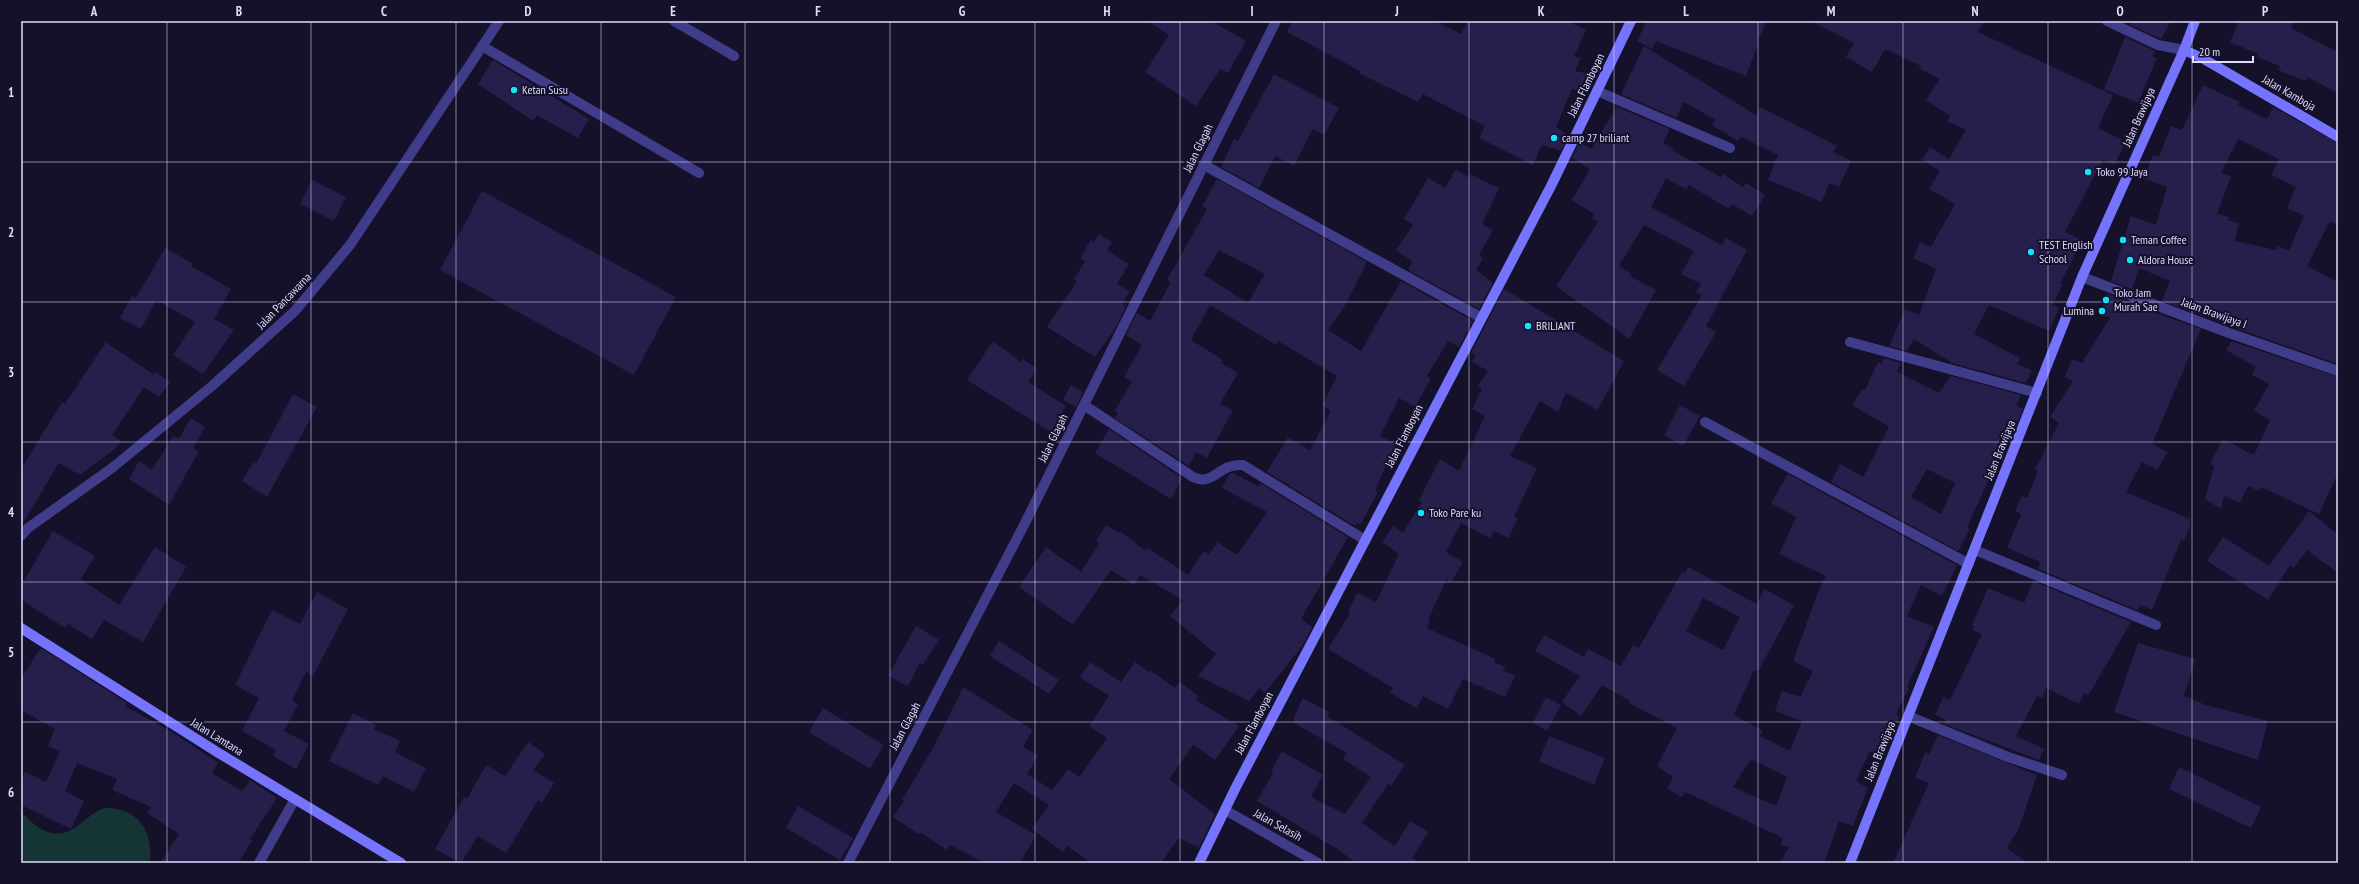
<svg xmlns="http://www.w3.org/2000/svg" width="2359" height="884" font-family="'PT Sans Narrow',sans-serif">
	<rect width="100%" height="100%" fill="#15112b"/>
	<path fill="#143533" d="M105 808C139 808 153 831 150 863H21V813C29 818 34 826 43 830 73 844 84 813 105 808Z"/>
	<g fill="#261e4b" fill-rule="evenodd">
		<polygon points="1148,21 1211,21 1246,41 1228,73 1220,69 1196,106 1145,72 1169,35"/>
		<polygon points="1293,21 1435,21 1461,34 1468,21 1567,21 1586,30 1574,56 1581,58 1575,71 1589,74 1584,92 1572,89 1556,127 1568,135 1561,151 1542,145 1533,165 1479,138 1485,126 1423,94 1418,102 1379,83 1359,73 1360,71 1287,32"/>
		<polygon points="1647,21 1767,21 1757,42 1759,42 1746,76 1656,41 1652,49 1637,41"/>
		<polygon points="1811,21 1984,21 1978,32 2113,95 2098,128 2126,142 2114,165 2103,159 2065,232 2082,240 2060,284 2063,285 2052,305 2059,308 2049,331 1989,305 1974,334 2020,358 2017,364 2032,370 2026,383 1952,363 1914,339 1907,351 1889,346 1905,309 1919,315 1936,269 1913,258 1920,242 1931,247 1955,204 1929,189 1940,171 1922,160 1930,147 1949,159 1966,130 1947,121 1950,116 1926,100 1940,79 1920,69 1921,66 1885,49 1872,72 1846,57 1854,43"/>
		<polygon points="2132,21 2171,21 2161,39 2130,25"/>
		<polygon points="2239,21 2294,21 2291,28 2338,52 2338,93 2307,77 2306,81 2278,70 2280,66 2257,57 2258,54 2230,42"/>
		<polygon points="2125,37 2155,51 2152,56 2157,58 2138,103 2104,89"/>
		<polygon points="1644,46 1756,115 1760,107 1837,146 1833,152 1851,161 1839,187 1829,183 1822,202 1768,180 1778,155 1741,137 1738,141 1712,125 1716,120 1684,102 1676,118 1621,94"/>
		<polygon points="493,60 589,119 578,138 537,115 533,121 478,84"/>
		<polygon points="1274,74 1339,108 1324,135 1313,129 1294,166 1275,156 1259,188 1221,167 1234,139 1238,141"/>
		<path d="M2203 85 2240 102 2238 105 2267 119 2273 107 2338 143V225L2330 221 2307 266 2338 282V364L2238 329 2241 323 2209 311 2206 317 2162 301 2170 281 2139 268 2132 289 2111 281 2131 216 2156 225 2167 187 2144 178 2153 155 2159 157 2171 126 2182 130ZM2238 139 2279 159 2271 175 2296 187 2287 208 2304 216 2289 250 2278 246 2276 250 2235 241 2239 223 2228 220 2229 217 2217 214 2231 176 2221 173Z"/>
		<polygon points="1617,107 1670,129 1663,143 1673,148 1672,150 1721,177 1723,174 1743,187 1746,183 1765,195 1752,216 1732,204 1729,209 1689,185 1686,189 1666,178 1651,207 1722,245 1726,238 1747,250 1706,326 1716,332 1684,386 1657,370 1702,295 1696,292 1701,284 1681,274 1694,251 1644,225 1619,266 1632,274 1630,276 1656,290 1629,339 1556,286 1598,222 1592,218 1594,214 1572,200 1590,169 1572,158 1579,142 1591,149"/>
		<polygon points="1456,169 1470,178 1471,175 1499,188 1482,224 1493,230 1479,255 1483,258 1476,270 1493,283 1479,309 1408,270 1412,261 1396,250 1413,225 1404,219 1428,178 1445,188"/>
		<path d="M1217 179 1367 262 1344 307 1328 330 1361 351 1401 281 1473 321 1459 347 1448 341 1427 376 1431 378 1415 407 1399 398 1380 436 1396 444 1375 490 1378 492 1360 525 1357 523 1355 526 1267 472 1288 437 1310 450 1331 411 1322 406 1337 376 1278 341 1276 345 1210 305 1191 340 1223 360 1221 363 1238 373 1220 404 1233 410 1207 458 1196 452 1189 466 1115 418 1118 413 1115 410 1132 382 1124 377 1142 345 1126 335 1137 313 1150 321 1171 282 1167 280 1207 209 1202 206ZM1219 250 1265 274 1248 303 1204 275Z"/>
		<polygon points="312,180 346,197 334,221 300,204"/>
		<polygon points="482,191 676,297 634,375 440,270"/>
		<polygon points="1099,234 1112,242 1107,250 1129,264 1117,284 1130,291 1122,304 1126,306 1115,329 1095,357 1047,327 1077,281 1074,280 1085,261 1080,258 1091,240 1094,242"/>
		<polygon points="165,248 192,263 191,266 231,289 214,319 234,330 203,374 173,355 195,322 156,300 141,329 120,318 132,296 136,298"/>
		<polygon points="1504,289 1624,361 1598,410 1566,393 1558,412 1540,401 1510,456 1537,468 1514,517 1518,519 1508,538 1494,531 1490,538 1461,523 1446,552 1463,562 1451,583 1446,580 1428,620 1430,621 1427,628 1495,659 1494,662 1505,667 1503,670 1515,676 1505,697 1463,679 1448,709 1423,696 1417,708 1390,693 1393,688 1328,649 1350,613 1348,612 1357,593 1376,602 1399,554 1382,542 1393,526 1403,533 1422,502 1419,500 1440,459 1459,471 1485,416 1472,409 1482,389 1478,386 1488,371 1472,362 1475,355 1471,353"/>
		<polygon points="2107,294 2127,301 2127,303 2201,329 2152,444 2168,452 2157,470 2142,462 2126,492 2190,519 2190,525 2184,541 2181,540 2152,610 2141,605 2137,610 2038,569 2040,562 2007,548 2021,514 2015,511 2022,496 2027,498 2038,471 2035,469 2059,423 2050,417 2073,381 2064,377 2073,359 2082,363 2110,318 2100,314"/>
		<polygon points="993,341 1021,362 1023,359 1037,369 1028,382 1066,406 1051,432 967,380"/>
		<polygon points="2231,341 2338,377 2338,473 2319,514 2261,487 2259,491 2248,486 2240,503 2224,496 2221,509 2205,499 2214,466 2210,464 2223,439 2254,455 2270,420 2254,411 2269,384 2252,375 2256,367 2226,350"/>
		<polygon points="106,342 154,375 156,372 170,382 159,397 144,387 112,435 121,441 117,447 80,475 59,463 21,526 21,469 62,402 65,404"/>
		<path d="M1884 358 1901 363 1897 372 1939 393 1951 376 2021 395 2016 405 2023 409 2003 458 1999 456 1967 528 1970 529 1958 551 1831 482 1840 464 1863 477 1889 427 1852 405 1862 389 1865 390 1878 362 1881 364ZM1927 469 1955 483 1941 514 1911 497Z"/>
		<polygon points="1071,385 1083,392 1076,407 1063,400"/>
		<polygon points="293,394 317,407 267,497 242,481 253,462 256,464"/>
		<polygon points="1680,405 1700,416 1683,446 1664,435"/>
		<polygon points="191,418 205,427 193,448 199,451 169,505 129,479 139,461 152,470 173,436 179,439"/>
		<polygon points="1109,429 1182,478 1171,499 1095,453"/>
		<polygon points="1233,473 1258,486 1260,483 1348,537 1301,619 1312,627 1303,645 1265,693 1259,688 1249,701 1198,676 1216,654 1170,616 1183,600 1140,575 1134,585 1111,570 1073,625 1019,587 1046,547 1081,572 1099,544 1096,541 1106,525 1119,533 1121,532 1146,551 1148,548 1188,575 1204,551 1209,554 1218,542 1237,555 1267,512 1222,488 1229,474"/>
		<path d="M1788 474 1957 565 1942 596 1921 585 1907 616 1934 627 1907 687 1909 688 1896 714 1900 717 1878 755 1870 751 1856 781 1868 788 1853 826 1839 821 1824 863H1780L1789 847 1781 845 1783 838 1685 792 1682 797 1667 789 1673 777 1657 766 1677 728 1629 703 1630 701 1602 685 1581 716 1562 702 1580 676 1535 651 1544 635 1584 657 1588 649 1621 666 1633 645 1639 648 1682 572 1685 573 1688 567 1757 604 1764 589 1794 605 1759 670H1754L1734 715 1763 731 1760 736 1790 751 1802 721 1775 711 1782 691 1800 697 1813 671 1793 661 1818 592 1826 576 1779 554 1796 517 1771 503ZM1703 598 1740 617 1723 650 1686 631ZM1751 759 1787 777 1776 806 1733 787Z"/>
		<polygon points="2309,511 2338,535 2338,573 2307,550 2294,568 2290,565 2268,600 2207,561 2223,537 2269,566"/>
		<polygon points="53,531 95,556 81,579 119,605 155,547 186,567 143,642 104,620 92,639 68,624 65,628 21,600 21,586"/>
		<polygon points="2033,581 2131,622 2088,696 2084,693 2079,704 2046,688 2042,698 2037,696 2016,736 2044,749 2039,760 1944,724 1946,720 1935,715 1943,697 1950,700 1982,634 1973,630 1974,626 1972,625 1988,588 2024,603"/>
		<polygon points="317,592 348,609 313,676 306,672 292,701 298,704 284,731 309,744 296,769 273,756 276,750 242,731 259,698 235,685 272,610 300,624"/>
		<polygon points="916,626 939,640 923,665 920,663 908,686 888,676"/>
		<polygon points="999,641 1059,680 1049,694 990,656"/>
		<polygon points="2138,643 2195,659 2184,696 2206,705 2268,721 2258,760 2114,712"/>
		<polygon points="41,648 127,703 125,706 175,734 218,763 212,773 242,791 250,780 277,798 250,839 252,841 238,863 160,863 179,834 147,813 151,807 112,790 117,779 77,763 65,791 84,801 71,829 21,805 21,781 25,772 46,782 60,751 48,746 55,729 21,710 21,678"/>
		<polygon points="1090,662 1121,682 1135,662 1149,672 1150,670 1175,688 1180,682 1198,696 1196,700 1239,726 1215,760 1193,745 1169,779 1215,814 1199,848 1179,838 1161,863 1092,863 1067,846 1063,852 1032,829 1049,805 1014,783 996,812 1036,835 1020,863 985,863 950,845 947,850 920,832 918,834 893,817 904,801 902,800 933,748 963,687 1033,730 1023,747 1038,756 1027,774 1052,790 1068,769 1079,777 1107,738 1089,726 1109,696 1080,677"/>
		<polygon points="1546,697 1561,705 1547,731 1533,723"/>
		<polygon points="1303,698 1329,712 1327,716 1405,765 1391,786 1388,784 1362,823 1395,846 1410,821 1428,832 1412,858 1419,863 1356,863 1337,849 1257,801 1273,773 1271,771 1282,751 1323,775 1311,797 1345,814 1371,777 1343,759 1347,753 1294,723 1294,717"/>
		<polygon points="823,708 884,745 870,769 809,732"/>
		<polygon points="353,713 376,725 374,729 400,741 395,752 426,768 414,792 383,776 378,785 329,761"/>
		<polygon points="1938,735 2037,775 2019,828 2007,848 2028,863 1893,863 1929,783 1915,778 1925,752 1929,754"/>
		<polygon points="1549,736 1605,758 1594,785 1539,761"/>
		<polygon points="528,742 545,754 533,770 554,783 542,803 538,800 506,853 478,836 461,863 435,849 464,797 467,799 486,765 505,776"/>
		<polygon points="2179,767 2261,807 2251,828 2169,789"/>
		<polygon points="798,806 853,838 840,860 786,828"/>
	</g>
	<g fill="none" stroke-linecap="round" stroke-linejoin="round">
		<g stroke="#3f3d89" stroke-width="10">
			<polyline points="674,21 734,56"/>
			<polyline points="2107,21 2158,45 2184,50"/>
			<polyline points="482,46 699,173"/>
			<polyline points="1597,91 1730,148"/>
			<polyline points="1204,165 1480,317"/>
			<polyline points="2082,277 2229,333 2338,371"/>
			<polyline points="1850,342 2037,393"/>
			<path d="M1084 405 1193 477C1214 487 1218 463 1243 465L1365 540"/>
			<polyline points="1705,422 1969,564"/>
			<polyline points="21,536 28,528 112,468 212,386 295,311 350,245 499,21"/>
			<polyline points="1975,550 2156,625"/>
			<polyline points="1908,716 2008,757 2062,775"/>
			<polyline points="1225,810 1318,863"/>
			<polyline points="259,863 295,799"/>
			<polyline points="848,863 1024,525 1276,21"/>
		</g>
		<g stroke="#7674fd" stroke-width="10">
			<polyline points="2184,50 2202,58 2338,137"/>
			<polyline points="21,628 217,752 401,863"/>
			<polyline points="1199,863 1236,787 1551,186 1631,21"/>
			<polyline points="1850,863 2082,277 2184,50 2195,21"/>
		</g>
	</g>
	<path fill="none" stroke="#dfdcfe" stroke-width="1" stroke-opacity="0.55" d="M167 21V863M311 21V863M456 21V863M601 21V863M745 21V863M890 21V863M1035 21V863M1180 21V863M1324 21V863M1469 21V863M1614 21V863M1758 21V863M1903 21V863M2048 21V863M2192 21V863M21 162H2338M21 302H2338M21 442H2338M21 582H2338M21 722H2338"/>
	<g fill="#0be6fb" stroke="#15112b" stroke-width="1.5">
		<circle cx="514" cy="90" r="4"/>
		<circle cx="1554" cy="138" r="4"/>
		<circle cx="2088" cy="172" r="4"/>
		<circle cx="2123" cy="240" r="4"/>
		<circle cx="2031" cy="252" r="4"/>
		<circle cx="2130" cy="260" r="4"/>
		<circle cx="2106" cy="300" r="4"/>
		<circle cx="2102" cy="311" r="4"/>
		<circle cx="1528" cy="326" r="4"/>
		<circle cx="1421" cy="513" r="4"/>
	</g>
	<g text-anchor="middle" stroke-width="4" stroke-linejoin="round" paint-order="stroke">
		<g font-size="12" fill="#dfdcfe" stroke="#15112b">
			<text transform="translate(1586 85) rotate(-64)" y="4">Jalan Flamboyan</text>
			<text transform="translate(2289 93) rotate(30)" y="4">Jalan Kamboja</text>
			<text transform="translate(2139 117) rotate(-66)" y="4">Jalan Brawijaya</text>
			<text transform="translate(1198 148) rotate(-64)" y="4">Jalan Glagah</text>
			<text transform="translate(284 301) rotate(-46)" y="4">Jalan Pancawarna</text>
			<text transform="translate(2214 313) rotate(20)" y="4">Jalan Brawijaya I</text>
			<text transform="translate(1404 436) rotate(-63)" y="4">Jalan Flamboyan</text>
			<text transform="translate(1053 438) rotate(-64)" y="4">Jalan Glagah</text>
			<text transform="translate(2000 450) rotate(-68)" y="4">Jalan Brawijaya</text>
			<text transform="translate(1254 723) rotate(-62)" y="4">Jalan Flamboyan</text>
			<text transform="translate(905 726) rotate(-62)" y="4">Jalan Glagah</text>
			<text transform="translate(217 737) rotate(32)" y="4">Jalan Lamtana</text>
			<text transform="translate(1880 751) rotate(-68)" y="4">Jalan Brawijaya</text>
			<text transform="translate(1278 825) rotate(29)" y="4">Jalan Selasih</text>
		</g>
		<g font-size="12" fill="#dfdcfe" stroke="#15112b" text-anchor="start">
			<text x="522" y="94">Ketan Susu</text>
			<text x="1562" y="142">camp 27 briliant</text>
			<text x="2096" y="176">Toko 99 Jaya</text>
			<text x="2131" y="244">Teman Coffee</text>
			<text x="2039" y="249">TEST English<tspan x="2039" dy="14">School</tspan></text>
			<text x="2138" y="264">Aldora House</text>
			<text x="2114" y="297">Toko Jam<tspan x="2114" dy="14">Murah Sae</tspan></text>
			<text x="2094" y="315" text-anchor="end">Lumina</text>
			<text x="1536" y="330">BRILIANT</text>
			<text x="1429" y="517">Toko Pare ku</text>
		</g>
	</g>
	<rect width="2359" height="884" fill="none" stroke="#15112b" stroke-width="44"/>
	<path d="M2193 56v6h60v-6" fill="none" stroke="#dfdcfe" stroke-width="2"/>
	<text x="2199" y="56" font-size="12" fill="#dfdcfe" stroke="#15112b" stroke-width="3" paint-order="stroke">20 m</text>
	<rect x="22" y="22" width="2315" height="840" fill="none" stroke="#dfdcfe" stroke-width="1.5"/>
	<g font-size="13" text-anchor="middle" font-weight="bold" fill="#dfdcfe">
		<text x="94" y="16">A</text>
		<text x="239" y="16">B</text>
		<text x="384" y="16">C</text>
		<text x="528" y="16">D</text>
		<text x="673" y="16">E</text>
		<text x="818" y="16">F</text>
		<text x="962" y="16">G</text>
		<text x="1107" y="16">H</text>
		<text x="1252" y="16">I</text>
		<text x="1397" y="16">J</text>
		<text x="1541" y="16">K</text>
		<text x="1686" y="16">L</text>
		<text x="1831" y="16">M</text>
		<text x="1975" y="16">N</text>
		<text x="2120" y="16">O</text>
		<text x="2265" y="16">P</text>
		<text x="11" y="97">1</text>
		<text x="11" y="237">2</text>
		<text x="11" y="377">3</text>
		<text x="11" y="517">4</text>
		<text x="11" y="657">5</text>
		<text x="11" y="797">6</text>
	</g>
</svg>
